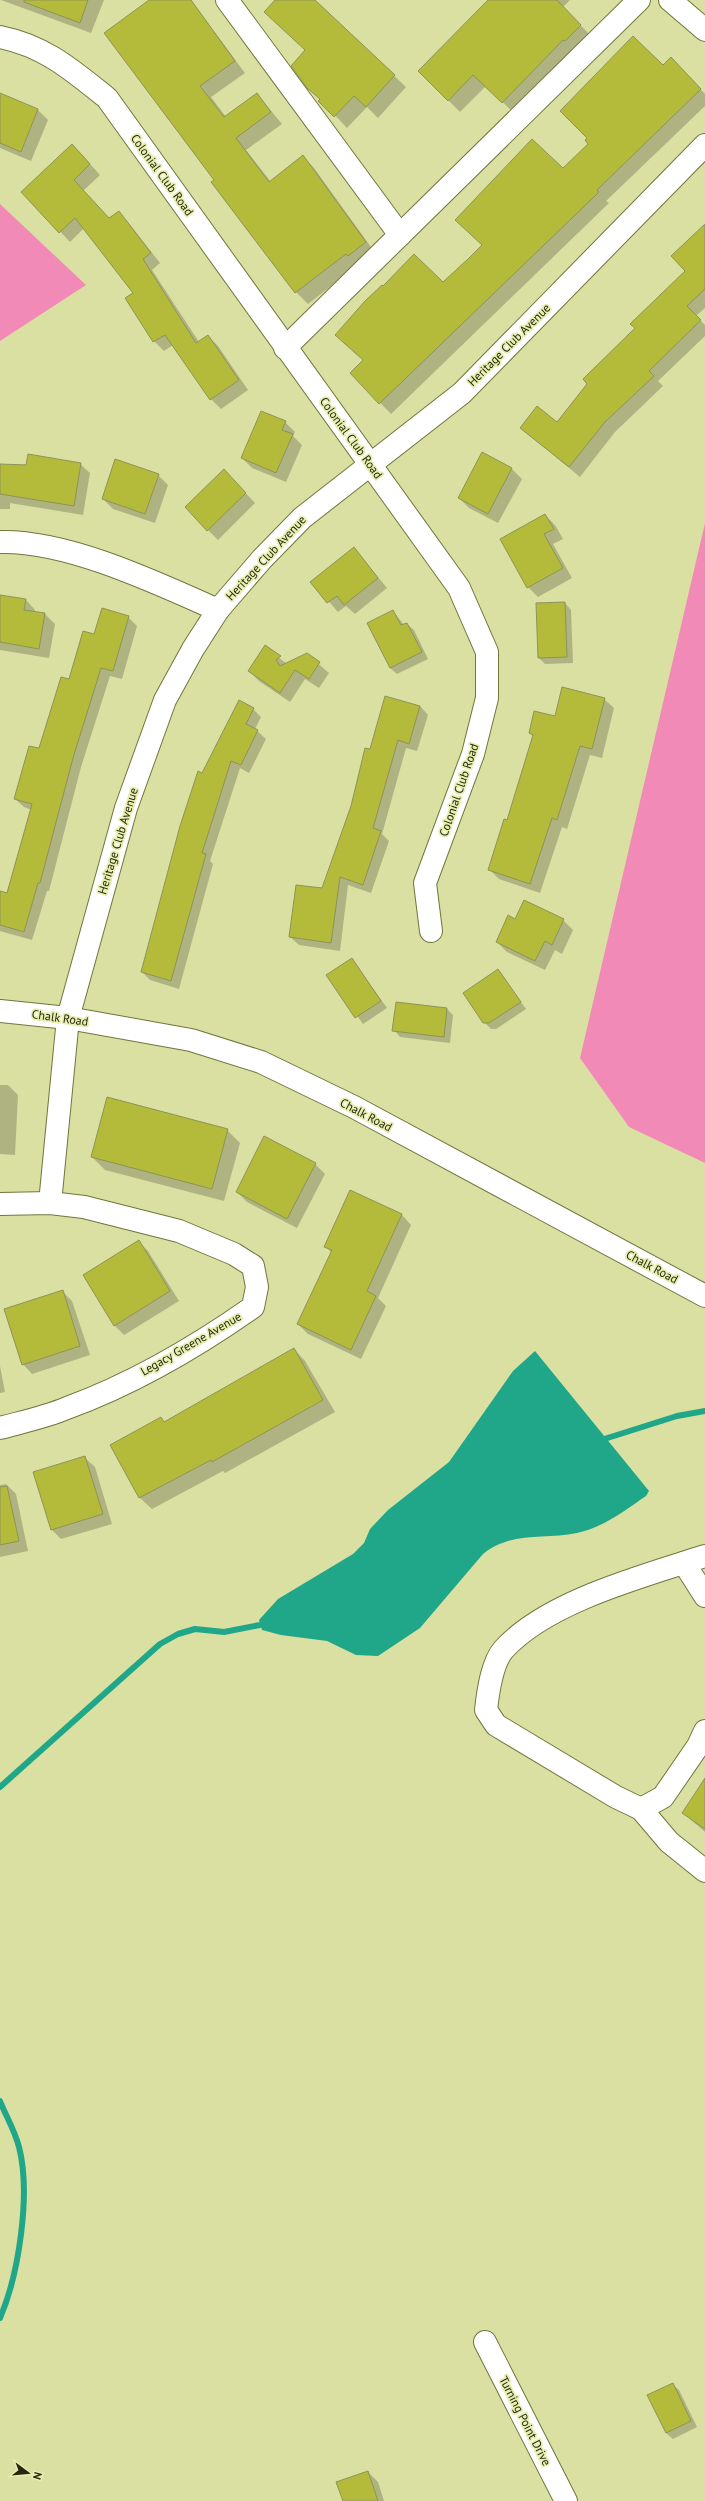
<svg xmlns="http://www.w3.org/2000/svg" width="705" height="2501" font-family="'PT Sans',sans-serif">
	<rect width="100%" height="100%" fill="#dae0a2"/>
	<g fill="#f28ab8">
		<polygon points="0,204 86,285 0,341"/>
		<polygon points="705,523 705,1163 629,1127 580,1058"/>
	</g>
	<path fill="#20a789" d="M535 1351 649 1491 646 1496C624 1511 604 1527 577 1533 544 1540 511 1531 483 1554L420 1628 378 1656 356 1655 327 1641 281 1635 262 1630 259 1620 278 1599 353 1554 364 1543 370 1529 388 1510 449 1462 513 1371Z"/>
	<g fill="#0003">
		<polygon points="1,0 104,0 91,33"/>
		<polygon points="150,0 191,0 245,73 211,97 226,117 257,94 282,124 246,150 271,182 303,156 314,168 376,254 358,265 308,304 296,292 213,182 215,180"/>
		<polygon points="276,0 314,0 406,87 378,118 367,107 347,128 308,87 306,50"/>
		<polygon points="489,0 570,0 563,7 592,37 515,114 486,86 460,112 419,71"/>
		<polygon points="663,66 682,69 705,94 705,106 606,201 609,203 391,414 351,373 590,144"/>
		<polygon points="0,94 38,110 48,120 31,161 0,148"/>
		<polygon points="82,155 100,175 83,191 109,219 118,212 128,222 160,263 152,270 199,342 208,336 218,346 248,390 221,409 211,399 173,345 164,351 154,341 126,299 134,293 84,228 70,242 23,192"/>
		<polygon points="705,225 705,308 696,316 705,325 705,336 658,381 663,386 615,432 580,477 521,428 558,424 687,271"/>
		<polygon points="285,422 295,432 293,436 302,445 286,482 252,468 242,458"/>
		<polygon points="483,454 512,469 522,479 498,523 469,508 459,498"/>
		<polygon points="80,464 90,473 83,515 10,503 10,509 0,509 0,465"/>
		<polygon points="224,470 255,503 218,540 208,530"/>
		<polygon points="158,475 168,485 155,523 113,509 103,499"/>
		<polygon points="545,515 555,525 563,539 553,544 572,578 538,597 528,587"/>
		<polygon points="354,548 387,588 355,614 346,606 338,612 312,582"/>
		<polygon points="0,596 26,600 35,610 35,612 45,614 55,624 49,658 0,650"/>
		<polygon points="565,603 571,610 573,663 545,664 539,658"/>
		<polygon points="393,611 404,625 407,624 414,630 428,659 397,674 390,668"/>
		<polygon points="128,617 137,626 122,679 110,676 81,767 49,891 47,891 32,940 0,931 0,892 7,894 32,810 24,807 15,799 70,681 95,635"/>
		<polygon points="265,647 287,664 307,654 329,673 319,688 305,679 290,702 259,681 249,671"/>
		<polygon points="604,699 614,708 602,758 590,755 567,829 562,827 540,893 499,879 489,869 508,822 533,737 530,733 556,717"/>
		<polygon points="420,706 428,715 417,751 406,748 382,834 389,841 371,893 348,885 340,951 299,945 290,937 323,890 370,750"/>
		<polygon points="253,709 261,717 255,729 266,739 249,773 240,768 210,861 213,864 179,989 150,980 142,972 203,774"/>
		<polygon points="516,920 563,920 573,930 562,954 555,950 545,970 507,952 497,942"/>
		<polygon points="352,959 387,1008 363,1024 328,975"/>
		<polygon points="498,970 526,1009 496,1029 491,1029 484,1022"/>
		<polygon points="447,1009 453,1015 450,1043 400,1037 394,1030"/>
		<polygon points="0,1085 8,1085 18,1095 15,1155 0,1154"/>
		<polygon points="227,1130 240,1143 224,1201 105,1170 92,1157"/>
		<polygon points="315,1164 325,1174 297,1228 247,1202 237,1192"/>
		<polygon points="402,1215 411,1225 378,1298 386,1306 361,1359 308,1334 298,1324 332,1253 325,1246"/>
		<polygon points="139,1242 148,1251 179,1301 124,1335 115,1326"/>
		<polygon points="62,1291 72,1301 90,1355 32,1374 23,1364"/>
		<polygon points="294,1349 305,1361 335,1412 225,1473 223,1471 152,1509 140,1498 112,1445 161,1419 165,1422"/>
		<polygon points="0,1366 5,1392 0,1393"/>
		<polygon points="85,1458 95,1467 112,1524 61,1539 51,1529"/>
		<polygon points="6,1484 16,1494 28,1551 0,1557 0,1485"/>
		<polygon points="705,1780 705,1832 683,1813"/>
		<polygon points="672,2384 679,2390 697,2427 673,2439 666,2433 648,2396"/>
		<polygon points="368,2472 378,2482 384,2501 344,2501"/>
	</g>
	<g fill="none" stroke-linecap="round" stroke-linejoin="round">
		<g stroke="#20a789" stroke-width="6">
			<polyline points="598,1441 677,1416 705,1411"/>
			<polyline points="0,1787 160,1644 178,1634 195,1629 224,1632 260,1625 267,1621"/>
			<path d="M0 2101C6 2116 15 2131 19 2147 31 2193 19 2274 0 2318"/>
		</g>
	</g>
	<g fill="#b4bb3a" stroke="#8e9358">
		<polygon points="24,0 88,0 80,23 24,2"/>
		<polygon points="149,0 191,0 235,61 200,86 224,117 257,93 271,112 236,138 269,182 303,155 366,242 348,256 346,254 295,293 211,182 214,180 104,33"/>
		<polygon points="275,0 315,0 395,75 366,107 354,96 334,117 318,101 320,99 307,88 291,66 305,50 264,12"/>
		<polygon points="488,0 557,0 581,25 565,41 563,40 502,103 473,75 448,101 418,71"/>
		<polygon points="633,36 663,65 671,57 701,89 597,190 599,192 379,404 350,373 363,360 335,335 365,301 382,285 383,286 414,254 443,282 469,258 482,245 455,220 532,139 563,168 588,144 585,140 587,138 560,111"/>
		<polygon points="0,93 38,109 21,152 0,143"/>
		<polygon points="72,144 90,164 74,180 109,218 119,211 151,253 143,259 196,343 208,335 239,380 210,400 165,335 153,342 125,298 133,293 75,218 59,233 21,192"/>
		<polygon points="705,224 705,289 687,306 701,320 649,371 654,376 605,422 569,467 520,428 537,406 557,422 587,384 583,379 635,328 630,324 685,271 671,256"/>
		<polygon points="261,411 286,421 282,430 293,434 276,473 241,458"/>
		<polygon points="482,452 512,468 488,514 458,498"/>
		<polygon points="28,454 81,463 74,506 0,494 0,464 26,465"/>
		<polygon points="115,459 159,474 145,514 102,499"/>
		<polygon points="224,469 246,493 207,531 185,507"/>
		<polygon points="545,514 554,529 544,534 563,568 527,588 500,539"/>
		<polygon points="354,547 378,578 344,605 337,596 327,603 310,582"/>
		<polygon points="0,595 26,599 24,610 45,613 39,649 0,642"/>
		<polygon points="565,602 567,657 538,658 536,603"/>
		<polygon points="102,608 129,616 113,671 101,668 73,758 40,883 38,883 24,932 0,925 0,891 7,893 32,804 14,799 29,746 39,748 61,677 69,679 83,631 94,634"/>
		<polygon points="393,610 401,625 407,623 422,652 390,668 367,623"/>
		<polygon points="265,645 281,656 276,660 280,666 307,653 320,662 309,679 295,670 280,693 248,671"/>
		<polygon points="562,687 605,698 592,749 580,746 557,820 552,818 530,884 488,870 504,819 507,820 533,735 529,733 534,711 555,716"/>
		<polygon points="385,696 420,706 409,744 398,740 373,828 381,831 363,885 340,877 331,943 289,937 296,885 322,888 351,806 365,748 370,749"/>
		<polygon points="239,700 254,708 246,724 258,730 241,765 231,761 202,853 206,854 171,981 141,972 180,826 198,771 202,773"/>
		<polygon points="524,900 564,919 552,945 545,941 535,961 496,942 508,915 515,919"/>
		<polygon points="352,958 381,1001 355,1018 326,975"/>
		<polygon points="498,969 521,1002 489,1023 483,1023 463,993"/>
		<polygon points="396,1002 447,1008 444,1037 392,1031"/>
		<polygon points="107,1097 228,1129 212,1189 91,1157"/>
		<polygon points="264,1136 316,1163 287,1219 236,1192"/>
		<polygon points="350,1190 402,1214 367,1291 376,1296 351,1350 297,1324 332,1250 324,1247"/>
		<polygon points="139,1240 170,1291 114,1326 83,1275"/>
		<polygon points="63,1290 80,1346 22,1365 4,1309"/>
		<polygon points="294,1348 323,1400 212,1462 211,1460 139,1498 110,1445 161,1417 164,1422"/>
		<polygon points="85,1456 103,1514 51,1530 33,1472"/>
		<polygon points="7,1486 19,1541 0,1545 0,1487"/>
		<polygon points="705,1778 705,1829 682,1813"/>
		<polygon points="673,2383 691,2421 666,2433 647,2395"/>
		<polygon points="368,2471 378,2501 343,2501 336,2482"/>
	</g>
	<g fill="none" stroke-linecap="round" stroke-linejoin="round">
		<defs>
			<g id="minor">
				<polyline points="227,0 400,235"/>
				<polyline points="670,0 705,30"/>
				<path d="M0 37C45 46 72 70 107 98L459 588 487 652V698L473 754 425 883 431 931"/>
				<polyline points="285,348 639,0"/>
				<path d="M0 542C67 540 157 583 218 610"/>
				<polyline points="0,1011 68,1018 191,1040 261,1062 354,1107 705,1296"/>
				<polyline points="50,1203 68,1018 126,808 165,700 193,649 218,610 262,559 302,518 462,393 705,145"/>
				<path d="M0 1204 50 1203 84 1207 179 1231 234 1254 253 1266 257 1287 253 1307C196 1347 133 1384 67 1408 46 1417 22 1422 0 1428"/>
				<path d="M705 1556C644 1576 548 1601 504 1649 492 1662 488 1692 486 1710L496 1725 616 1797 641 1809 663 1797 698 1746 705 1731"/>
				<polyline points="684,1563 705,1596"/>
				<polyline points="641,1809 669,1842 705,1871"/>
				<polyline points="485,2342 566,2501"/>
			</g>
		</defs>
		<use href="#minor" stroke="#71763c" stroke-width="24"/>
		<use href="#minor" stroke="#fff" stroke-width="22"/>
	</g>
	<g text-anchor="middle" stroke-width="3.5" stroke-linejoin="round" paint-order="stroke">
		<g font-size="12" fill="#26270f" stroke="#e7eeaf">
			<text transform="translate(162 175) rotate(54)" y="4">Colonial Club Road</text>
			<text transform="translate(509 345) rotate(-45)" y="4">Heritage Club Avenue</text>
			<text transform="translate(351 438) rotate(54)" y="4">Colonial Club Road</text>
			<text transform="translate(266 558) rotate(-47)" y="4">Heritage Club Avenue</text>
			<text transform="translate(459 790) rotate(-71)" y="4">Colonial Club Road</text>
			<text transform="translate(118 841) rotate(-73)" y="4">Heritage Club Avenue</text>
			<text transform="translate(60 1018) rotate(8)" y="4">Chalk Road</text>
			<text transform="translate(366 1115) rotate(28)" y="4">Chalk Road</text>
			<text transform="translate(652 1267) rotate(28)" y="4">Chalk Road</text>
			<text transform="translate(191 1344) rotate(-30)" y="4">Legacy Greene Avenue</text>
			<text transform="translate(525 2421) rotate(63)" y="4">Turning Point Drive</text>
		</g>
	</g>
	<g transform="translate(28 2473) rotate(106)" stroke="#e7eeaf" stroke-width="3" paint-order="stroke">
	<path d="M0-3L7 15L0 10L-7 15Z" fill="#26270f"/>
	<text y="-6" font-size="11" font-weight="bold" text-anchor="middle" fill="#26270f">N</text>
	</g>
</svg>
